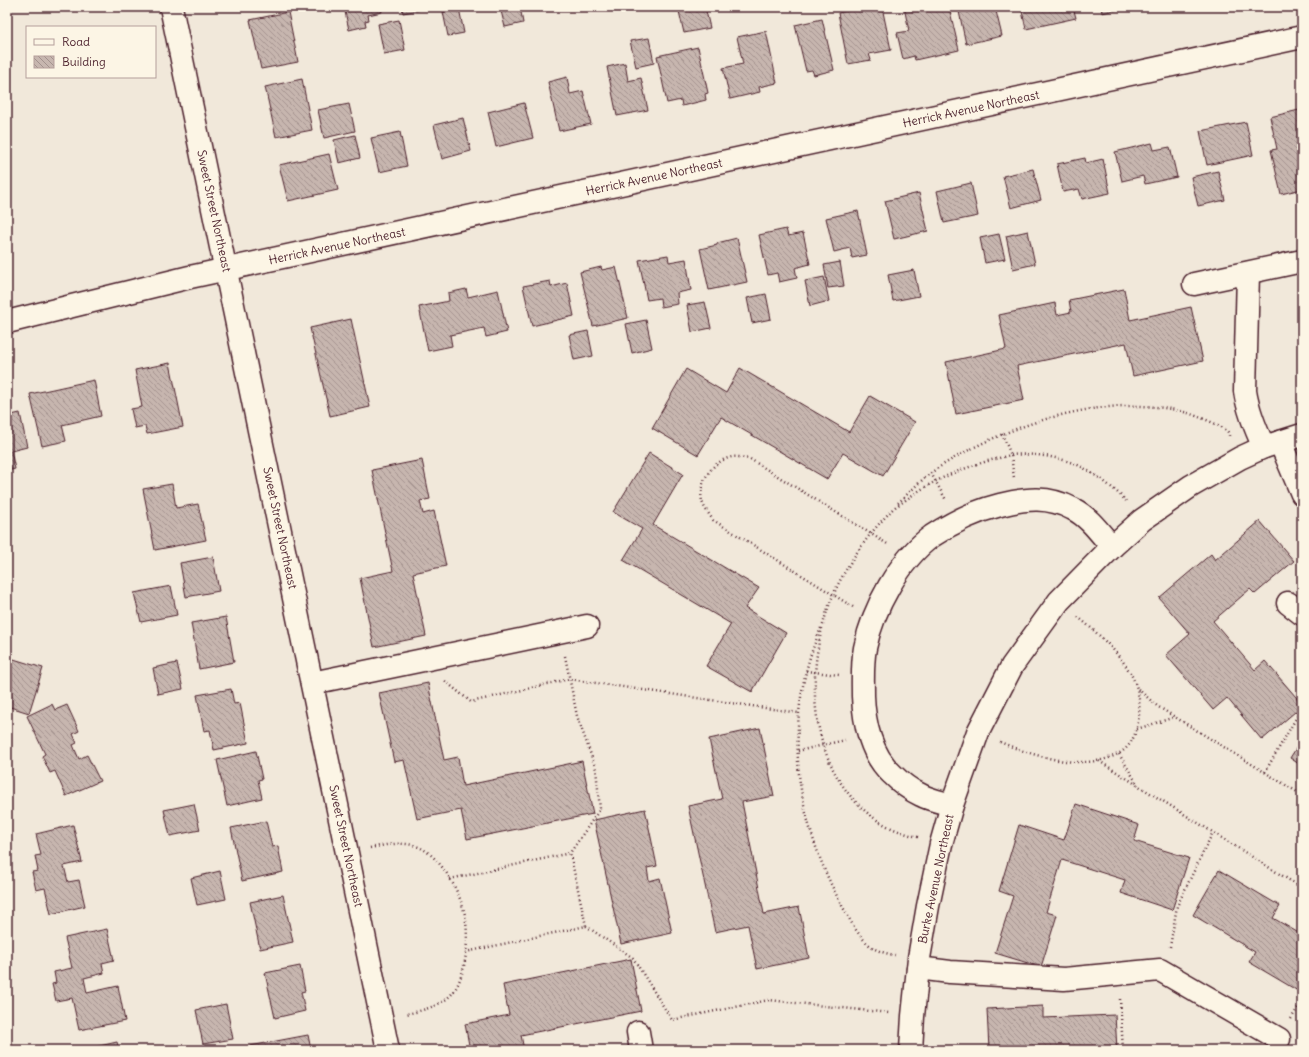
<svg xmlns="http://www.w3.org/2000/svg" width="1309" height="1057" font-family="Delius,sans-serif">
	<defs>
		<pattern id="building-back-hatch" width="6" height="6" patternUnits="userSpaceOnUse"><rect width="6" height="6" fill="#c7b6af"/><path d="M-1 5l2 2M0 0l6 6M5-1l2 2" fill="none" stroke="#a4938f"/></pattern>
	</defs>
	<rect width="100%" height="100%" fill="#f1e8da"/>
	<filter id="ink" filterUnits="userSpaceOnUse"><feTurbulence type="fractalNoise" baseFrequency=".025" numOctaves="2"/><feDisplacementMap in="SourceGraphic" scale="8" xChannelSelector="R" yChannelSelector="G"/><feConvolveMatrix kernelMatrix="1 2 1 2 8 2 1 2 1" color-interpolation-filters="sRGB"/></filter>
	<g filter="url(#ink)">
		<g fill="url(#building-back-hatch)" stroke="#4a1f2b">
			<polygon points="344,7 381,7 382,12 368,15 369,20 365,21 366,26 349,30"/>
			<polygon points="402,7 419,7 419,10 403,13"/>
			<polygon points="500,7 520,7 523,23 505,27"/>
			<polygon points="678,7 705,7 710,28 684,33"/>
			<polygon points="866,7 882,7 891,50 869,54 871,60 848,64 838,13"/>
			<polygon points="904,7 949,7 959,50 915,60 914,56 903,59 897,33 909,31"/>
			<polygon points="958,7 995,7 1002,36 966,44"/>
			<polygon points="1021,7 1073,7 1076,18 1026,29"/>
			<polygon points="1101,7 1129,7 1102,13"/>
			<polygon points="459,8 464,33 448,36 443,12"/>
			<polygon points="288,12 298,62 261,69 250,20"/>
			<polygon points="822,19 834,70 814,75 812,70 806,71 795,25"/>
			<polygon points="399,20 405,50 384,54 378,24"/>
			<polygon points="766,31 777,83 759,87 760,92 730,99 723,68 743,64 737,37"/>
			<polygon points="649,38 654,63 636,67 630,41"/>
			<polygon points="698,47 708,93 705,94 706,100 682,106 681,100 667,103 657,56"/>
			<polygon points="625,63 628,81 641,78 648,110 617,116 607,67"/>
			<polygon points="567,77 570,94 583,91 591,124 559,131 548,82"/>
			<polygon points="302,79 312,130 276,137 265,87"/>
			<polygon points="524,103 533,138 496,147 488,112"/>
			<polygon points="349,104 355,131 324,138 318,110"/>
			<polygon points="1299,110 1302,122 1302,189 1281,194 1271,150 1277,149 1270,117"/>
			<polygon points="463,118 471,151 442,159 434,125"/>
			<polygon points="1246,122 1253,155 1207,165 1200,131"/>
			<polygon points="400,132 407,166 379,172 371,138"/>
			<polygon points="355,135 360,158 339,163 334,140"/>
			<polygon points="1152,143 1154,150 1170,147 1177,177 1145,184 1143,176 1122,181 1115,152"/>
			<polygon points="329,154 338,190 288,201 279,165"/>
			<polygon points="1085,158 1086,163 1103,159 1110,193 1082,199 1079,189 1063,192 1057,164"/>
			<polygon points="1033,169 1041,200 1011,208 1003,176"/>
			<polygon points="1218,171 1225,200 1198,206 1191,177"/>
			<polygon points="971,183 978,216 944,223 937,191"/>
			<polygon points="919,193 928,231 894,239 885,201"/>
			<polygon points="858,211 867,255 852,258 850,248 834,252 826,218"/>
			<polygon points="786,229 788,236 803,233 810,264 795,268 797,278 779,282 777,273 768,275 759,235"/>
			<polygon points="1028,231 1035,264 1013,269 1006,236"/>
			<polygon points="999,234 1005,259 985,263 980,238"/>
			<polygon points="737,238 747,282 709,290 700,249 717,245 717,243"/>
			<polygon points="668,255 669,262 686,259 691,290 677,293 678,304 661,307 660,298 647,300 639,260"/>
			<polygon points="840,262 844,286 828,288 824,265"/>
			<polygon points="601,267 602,270 616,267 628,318 593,326 580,272"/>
			<polygon points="914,270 919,296 893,301 888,275"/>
			<polygon points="824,277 829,301 810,306 805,281"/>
			<polygon points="550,281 551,287 567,283 574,316 532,326 523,286"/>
			<polygon points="466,289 468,297 498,290 507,332 486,337 484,328 450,335 452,346 428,351 419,307 449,301 448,293"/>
			<polygon points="1124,289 1130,320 1191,307 1203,361 1133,376 1126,343 1017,366 1024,400 956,414 946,362 1006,349 999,315 1055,303 1057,315 1071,312 1069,300"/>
			<polygon points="766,294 771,319 752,323 747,298"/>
			<polygon points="705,302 711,328 692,332 687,305"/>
			<polygon points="351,319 370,407 330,416 310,328"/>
			<polygon points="646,320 652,348 632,353 626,324"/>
			<polygon points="588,331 593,356 574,360 569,335"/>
			<polygon points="170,363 183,427 147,434 145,426 135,428 131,409 142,407 135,370"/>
			<polygon points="740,368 849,432 870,396 915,422 883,476 843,453 827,479 721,417 698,455 652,428 686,369 726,393"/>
			<polygon points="94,380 101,416 62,425 66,441 42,446 30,394"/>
			<polygon points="20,413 27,447 11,451 15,469 7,471 7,416"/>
			<polygon points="649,453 683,474 653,525 759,588 745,608 786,633 752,692 706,666 731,624 623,560 642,529 613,512"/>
			<polygon points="422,460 430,499 420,501 423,514 434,511 446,566 413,573 426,636 374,647 360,578 393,571 372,470"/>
			<polygon points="172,484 176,508 198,504 206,540 155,550 143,489"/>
			<polygon points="1260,521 1294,561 1255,594 1250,589 1213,621 1255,670 1265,661 1302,704 1302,706 1262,740 1227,698 1213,710 1166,655 1190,634 1159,598 1211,554 1215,560"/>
			<polygon points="213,557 219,591 186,597 180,563"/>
			<polygon points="171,586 177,615 141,622 134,593"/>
			<polygon points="226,617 234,662 199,669 191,623"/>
			<polygon points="7,657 43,668 29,713 7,706"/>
			<polygon points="177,663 183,689 158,694 153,668"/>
			<polygon points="428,683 444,760 458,757 463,786 582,761 593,814 467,839 461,810 417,819 404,760 394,762 379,693"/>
			<polygon points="231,689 234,704 240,703 248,743 214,750 210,730 204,731 197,695"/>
			<polygon points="52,704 55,710 67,705 79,731 73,734 77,743 73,745 79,759 87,755 100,781 66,796 55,771 50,773 42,756 45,754 27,716"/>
			<polygon points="760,728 774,796 742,802 764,914 799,907 809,958 757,969 748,925 715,932 688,806 722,799 709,739"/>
			<polygon points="1302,739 1302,766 1290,758"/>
			<polygon points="256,751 262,779 258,780 262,798 227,806 217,760"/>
			<polygon points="194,804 200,830 170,836 164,810"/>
			<polygon points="1076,804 1139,825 1134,841 1189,858 1172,910 1121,893 1125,880 1062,860 1046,912 1057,915 1041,967 995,953 1013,896 999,891 1019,825 1064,840"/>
			<polygon points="645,809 657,866 647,868 649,881 660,878 672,933 621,944 594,820"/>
			<polygon points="266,821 272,847 278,846 283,872 242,881 231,828"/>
			<polygon points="73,825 82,862 64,866 68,882 79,880 85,906 51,914 45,888 36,890 32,872 38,871 35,856 41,855 36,834"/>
			<polygon points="1219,870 1280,906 1273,918 1302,935 1302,985 1298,991 1249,962 1255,952 1193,915"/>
			<polygon points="220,871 226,899 197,905 191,878"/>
			<polygon points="283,895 293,942 260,949 250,902"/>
			<polygon points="107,929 114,960 102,963 104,973 84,978 87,993 118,986 125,1021 79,1030 72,998 56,1001 52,984 56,983 54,972 72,968 65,938"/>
			<polygon points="631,959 641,1011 521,1035 524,1050 470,1050 465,1024 509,1015 503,985"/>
			<polygon points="300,966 305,991 301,992 305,1011 275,1018 265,973"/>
			<polygon points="226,1004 233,1039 203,1044 196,1010"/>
			<polygon points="1043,1006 1043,1018 1115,1015 1117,1050 989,1050 987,1009"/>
			<polygon points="308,1035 311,1050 250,1050 250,1046"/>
			<polygon points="117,1042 119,1050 82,1050"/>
		</g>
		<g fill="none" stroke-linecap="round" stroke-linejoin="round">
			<defs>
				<g id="minor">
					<polyline points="171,7 388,1050"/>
					<path d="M1248 273 1245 391C1248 411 1255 428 1264 447"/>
					<polyline points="1194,284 1302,261"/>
					<polyline points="7,322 190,277 1302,37"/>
					<polyline points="1280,442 1302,494"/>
					<polyline points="1288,603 1302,614"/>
					<polyline points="312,683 587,626"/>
					<path d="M952 805C942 802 930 800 921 795 910 790 900 782 892 774 871 755 864 723 863 696 863 681 862 664 865 648 873 609 899 560 932 536 953 522 976 511 1000 505 1026 498 1049 496 1073 509 1089 517 1100 533 1112 547"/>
					<polyline points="918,968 950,972 1064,979 1160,970 1279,1039"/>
					<polyline points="638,1032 641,1050"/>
					<polyline points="911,1050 913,1016 919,958 928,906 941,844 952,805 978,732 1012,666 1059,601 1112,547 1142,520 1191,486 1240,458 1264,447 1302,435"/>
				</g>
			</defs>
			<use href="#minor" stroke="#4a1f2b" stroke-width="25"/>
			<g stroke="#4a1f2b" stroke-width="2.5" stroke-dasharray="1 3" stroke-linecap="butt">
				<polyline points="1002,434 1011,455 1014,478"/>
				<polyline points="931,473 946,500"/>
				<path d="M898 503C909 493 920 481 932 472 1000 426 1106 390 1188 413 1196 416 1222 425 1227 431 1228 432 1229 434 1229 436"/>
				<path d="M853 607 713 520C709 514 704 508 702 501 698 482 712 461 732 457 738 456 744 458 750 459L889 545"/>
				<path d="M821 628C809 655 802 683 799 713 797 733 797 762 800 783 807 829 824 876 848 916 854 928 863 942 875 949 881 952 888 954 895 955"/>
				<polyline points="565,656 577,716 596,769 600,809 570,853"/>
				<polyline points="806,671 839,675"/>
				<polyline points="445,681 471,702 569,679 799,713"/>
				<polyline points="1138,689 1157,706 1302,795"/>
				<polyline points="1137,729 1175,717"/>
				<path d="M1000 742C1033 756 1084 772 1118 754 1130 748 1136 735 1138 722 1140 711 1140 700 1137 689 1130 662 1099 634 1078 617"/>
				<polyline points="798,751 845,740"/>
				<polyline points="1119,754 1138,785"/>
				<polyline points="1099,761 1302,888"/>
				<polyline points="1265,772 1302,708"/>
				<path d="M918 837C901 833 884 826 870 815 813 770 805 687 824 621 835 581 861 542 890 512 893 508 898 505 903 502 930 481 962 468 995 459 1000 458 1006 456 1011 455 1030 453 1052 456 1070 462 1081 465 1091 473 1101 479 1110 486 1119 493 1126 501"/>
				<path d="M370 848C387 845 404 840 421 848 442 859 460 892 465 915 469 937 467 972 454 991 445 1005 421 1011 406 1014"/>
				<polyline points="450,879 570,853 586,926 466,952"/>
				<polyline points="586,926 633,958 672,1020 769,1000 889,1013"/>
				<polyline points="1170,947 1177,906 1213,832"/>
				<polyline points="1120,999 1123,1050"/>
				<polyline points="1291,1019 1302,1001"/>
			</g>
			<use href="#minor" stroke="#fcf5e5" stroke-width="22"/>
		</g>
	</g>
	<g text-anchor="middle" stroke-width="3.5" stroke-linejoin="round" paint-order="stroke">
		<g font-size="12" fill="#4a1f2b" stroke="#fcf5e5">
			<text transform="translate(971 109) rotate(-12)" y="4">Herrick Avenue Northeast</text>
			<text transform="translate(654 177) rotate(-12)" y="4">Herrick Avenue Northeast</text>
			<text transform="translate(214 211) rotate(78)" y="4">Sweet Street Northeast</text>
			<text transform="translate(337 246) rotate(-12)" y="4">Herrick Avenue Northeast</text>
			<text transform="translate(280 528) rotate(78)" y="4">Sweet Street Northeast</text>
			<text transform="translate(346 846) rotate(78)" y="4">Sweet Street Northeast</text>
			<text transform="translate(936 879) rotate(-78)" y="4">Burke Avenue Northeast</text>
		</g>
	</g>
	<rect width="1309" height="1057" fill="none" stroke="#fcf5e5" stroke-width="24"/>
	<rect x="12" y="12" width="1285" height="1033" fill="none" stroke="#4a1f2b" stroke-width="1.5" filter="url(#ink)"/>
	<rect x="26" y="26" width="130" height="52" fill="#fcf5e5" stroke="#b59f9b"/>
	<rect x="34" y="39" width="20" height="6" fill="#fcf5e5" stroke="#b59f9b"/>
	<text x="62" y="46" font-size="12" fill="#4a1f2b">Road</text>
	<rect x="34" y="56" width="20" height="12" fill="url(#building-back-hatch)" stroke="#b59f9b"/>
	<text x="62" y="66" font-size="12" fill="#4a1f2b">Building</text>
</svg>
